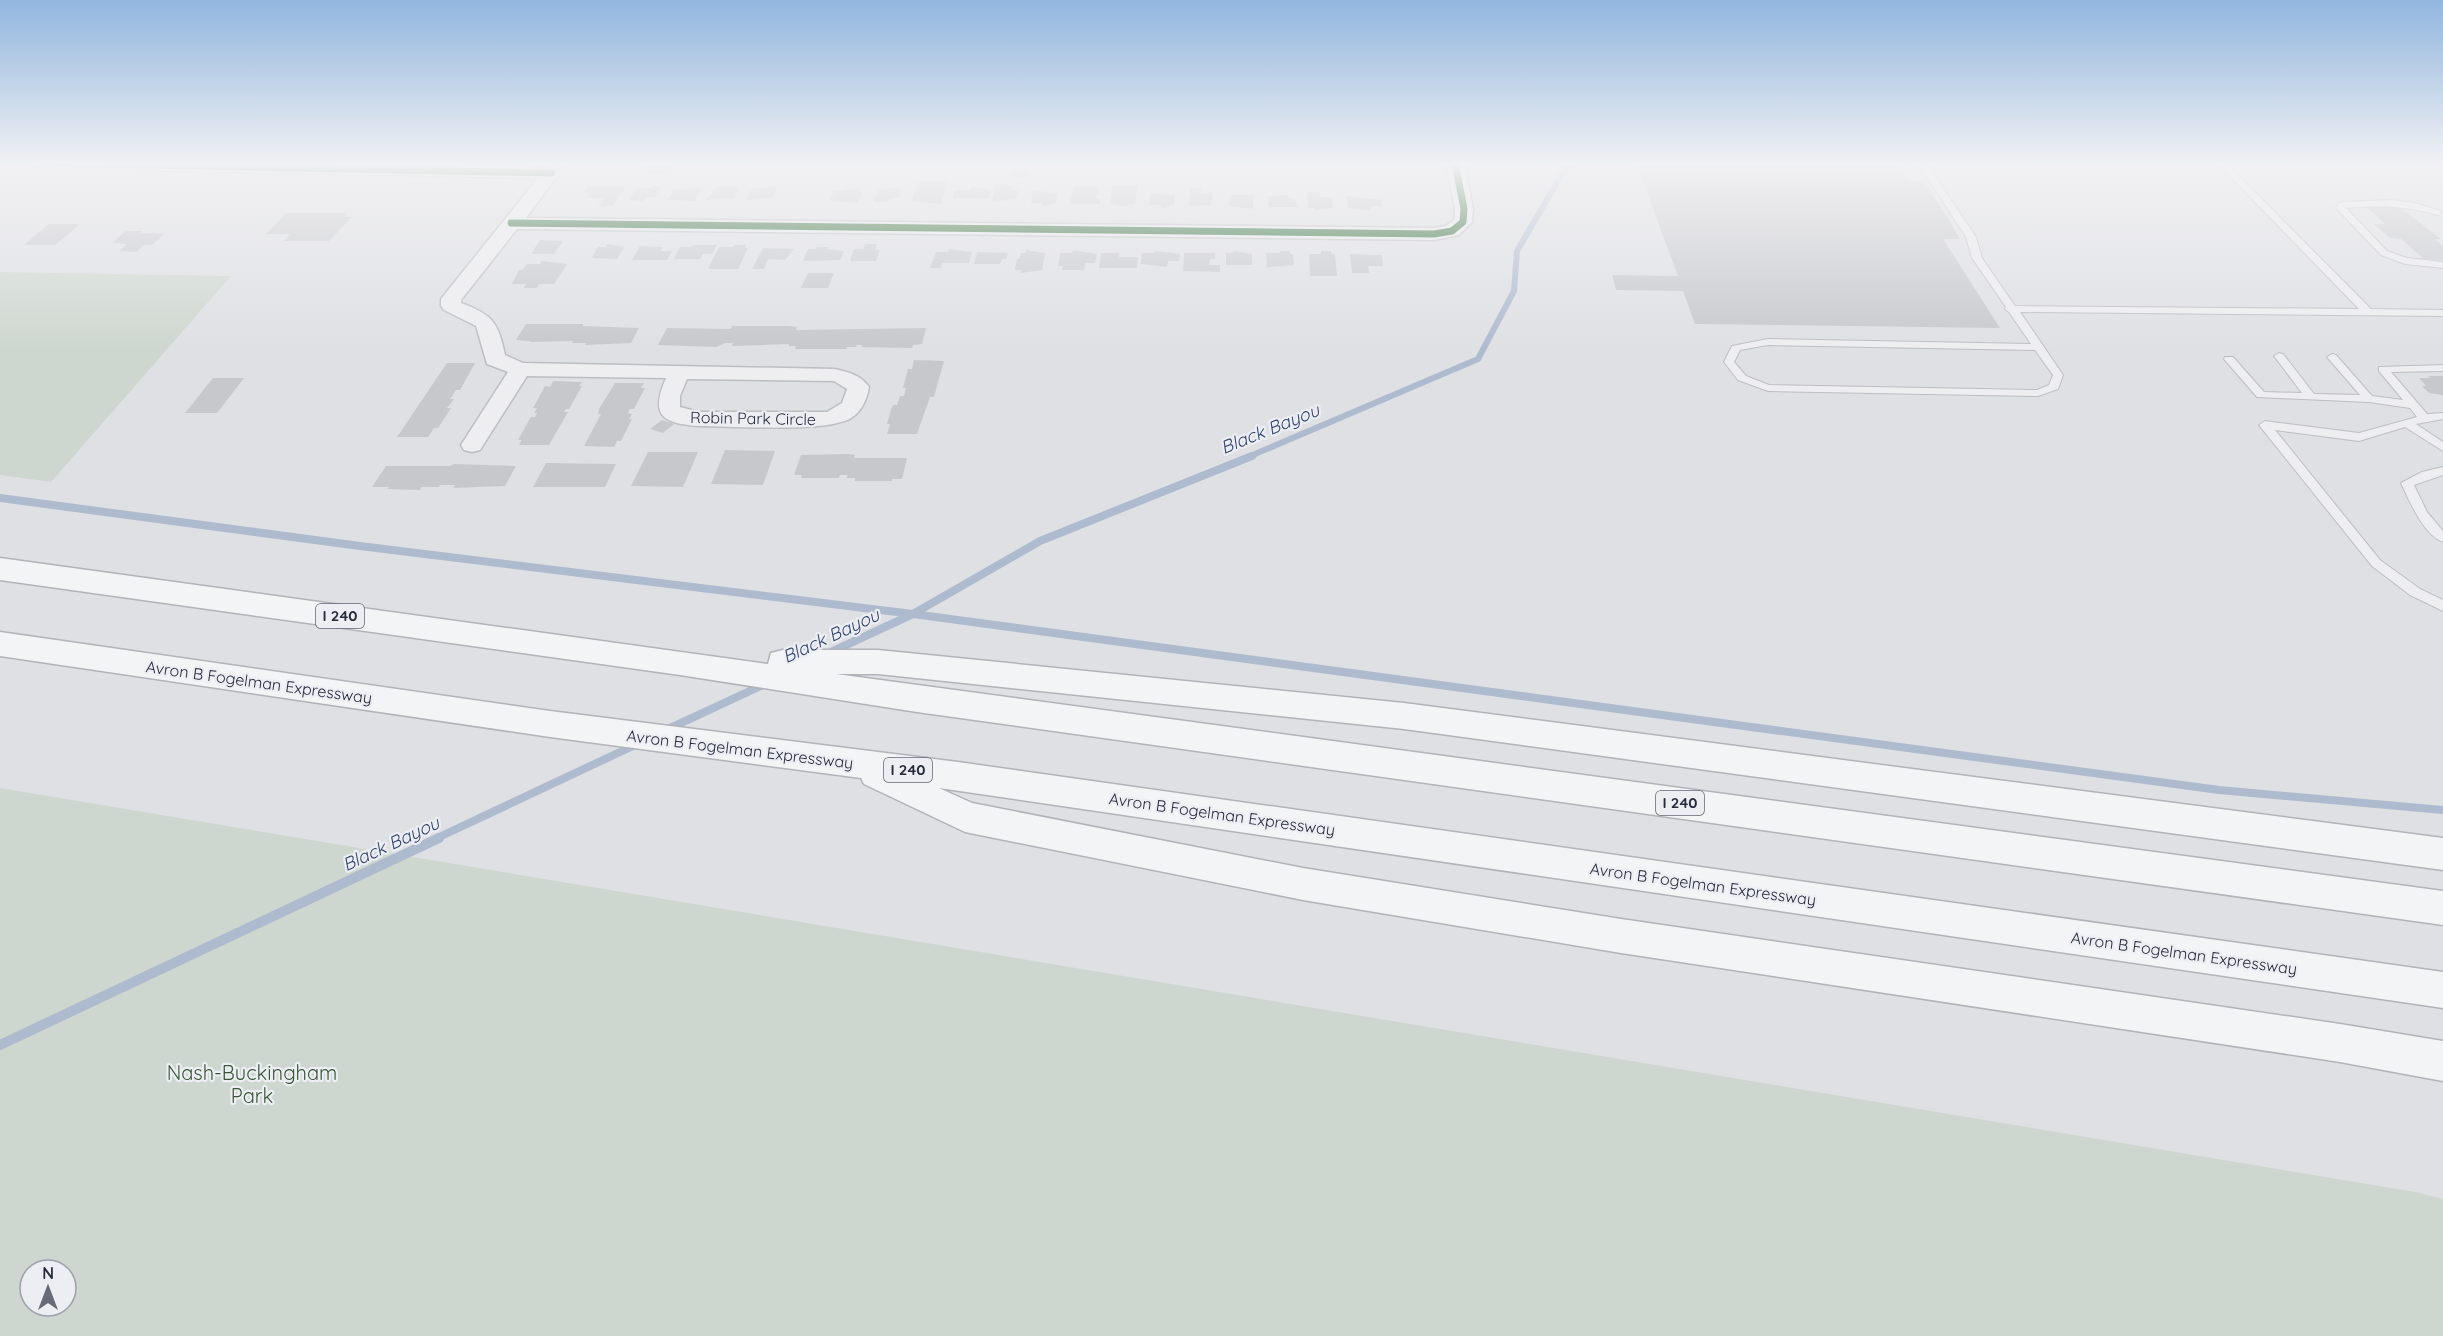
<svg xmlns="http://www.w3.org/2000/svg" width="2443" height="1336" font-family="Quicksand,sans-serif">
	<rect width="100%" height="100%" fill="#dfe0e4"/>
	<g fill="#ced7cf" fill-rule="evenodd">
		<polygon points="0,272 231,276 51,482 0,475"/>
		<path d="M0 788 2415 1192 2443 1199V1336H0ZM30 1270H66V1306H30Z"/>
	</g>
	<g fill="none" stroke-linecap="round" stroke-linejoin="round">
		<polyline stroke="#aebace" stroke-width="6" points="1248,457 1478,359 1514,291 1517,251 1562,174 1571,163"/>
		<g stroke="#aebace" stroke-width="8">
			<polyline points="0,498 360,546 913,614 2219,790 2443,810"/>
			<polyline points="829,653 913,614 1040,541 1252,456"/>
			<polyline points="666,730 767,683"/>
			<polyline points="435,839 637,744"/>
		</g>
		<polyline stroke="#aebace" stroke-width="10" points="0,1045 439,838"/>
	</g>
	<g fill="#c7c8cc">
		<polygon points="1636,163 1896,163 1908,181 1923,181 1946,215 1960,239 1943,239 2000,328 1695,324 1683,291 1616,290 1612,275 1678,276"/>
		<polygon points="649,165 672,165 667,174 644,174"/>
		<polygon points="1014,170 1029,170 1027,178 1012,178"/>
		<polygon points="919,181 946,181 945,192 940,204 912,201"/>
		<polygon points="996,184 1013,185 1012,190 1018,190 1016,199 991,202"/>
		<polygon points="589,185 595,186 626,186 613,206 598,206 604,198 587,198 590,194 585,192"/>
		<polygon points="1074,185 1098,188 1099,191 1096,199 1100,199 1100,204 1070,204"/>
		<polygon points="1112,185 1138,185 1135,204 1128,204 1127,207 1110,204"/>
		<polygon points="653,186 661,186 655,197 648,197 643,201 629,200 637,188 652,188"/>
		<polygon points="730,186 737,186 736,188 739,188 734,198 706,200 715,188"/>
		<polygon points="694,187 702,188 695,201 667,200 674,190"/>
		<polygon points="777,187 772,198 746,200 752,188"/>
		<polygon points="971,187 991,190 988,199 953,198 955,190 970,190"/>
		<polygon points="1190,188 1201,188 1201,194 1213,192 1211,205 1189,206"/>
		<polygon points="846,189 860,189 859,192 862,192 858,203 830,201 834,191 845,191"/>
		<polygon points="879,189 893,188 902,189 899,198 891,198 886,202 873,202"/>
		<polygon points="1033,191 1057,193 1056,203 1042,206 1042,203 1031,203"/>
		<polygon points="1307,192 1319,192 1320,197 1332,197 1333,208 1315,210 1315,208 1308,208"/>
		<polygon points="1150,193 1175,195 1174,205 1161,209 1161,205 1149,205"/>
		<polygon points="1229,195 1253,195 1253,209 1229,206"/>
		<polygon points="1288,195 1288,198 1294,198 1298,207 1269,207 1268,196"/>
		<polygon points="1346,196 1381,200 1382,206 1372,206 1369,210 1348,208"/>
		<polygon points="2364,205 2397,205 2441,239 2435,239 2443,246 2443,260 2424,259 2401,239 2390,238 2374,224 2385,224"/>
		<polygon points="286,213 347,213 344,217 352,217 329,241 284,241 290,234 266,234"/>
		<polygon points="49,224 80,224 55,245 24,245"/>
		<polygon points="126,231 142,231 141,233 165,234 152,245 144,245 136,252 119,251 127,244 112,243"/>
		<polygon points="540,240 563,241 554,254 531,254"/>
		<polygon points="607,244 624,247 617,259 592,258 598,247 606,247"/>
		<polygon points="865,244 877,244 875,250 880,250 876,261 850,261 854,249 863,249"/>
		<polygon points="693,245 717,245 712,254 703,254 700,259 674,259 680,247 692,247"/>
		<polygon points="734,245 746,245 745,248 748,248 738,269 708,269 719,247 733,247"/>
		<polygon points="640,246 663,247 661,251 672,251 667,260 632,260"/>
		<polygon points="817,247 828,247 827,249 844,251 840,260 803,261 808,249 816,249"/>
		<polygon points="763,248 794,249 785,260 768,259 764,269 752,269"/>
		<polygon points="949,249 972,252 969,263 942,263 941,268 930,268 936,252 948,252"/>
		<polygon points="1026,250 1045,253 1042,270 1021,273 1021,270 1015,270 1017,259 1019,259 1021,253 1026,253"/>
		<polygon points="1073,250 1097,254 1095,263 1085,263 1084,270 1062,270 1063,266 1058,266 1060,253 1072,253"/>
		<polygon points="1155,251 1180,254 1179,261 1168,261 1167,267 1141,264 1142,253 1155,253"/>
		<polygon points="1233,251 1252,254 1252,265 1226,265 1226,253 1233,253"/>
		<polygon points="1280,251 1290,251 1290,254 1293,254 1294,265 1267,267 1266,253 1280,253"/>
		<polygon points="1321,251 1331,251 1332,254 1335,254 1337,276 1310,276 1309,254 1321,254"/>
		<polygon points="977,252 1008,253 1006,259 1002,259 1000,264 974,264"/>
		<polygon points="1101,253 1119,253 1119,257 1138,257 1137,268 1099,268"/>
		<polygon points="1184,253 1215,253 1215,259 1210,259 1209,265 1220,265 1220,272 1183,271"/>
		<polygon points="1350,254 1382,255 1383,266 1368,266 1369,273 1352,273"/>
		<polygon points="541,261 567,264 554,284 539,284 537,288 524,288 526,284 512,284 519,270 522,270 527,264 540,264"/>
		<polygon points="808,273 834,273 828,288 801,288"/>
		<polygon points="526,324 583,324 583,326 639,328 631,343 585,345 586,343 572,343 573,341 529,342 530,341 516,340"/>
		<polygon points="732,326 789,326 797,327 796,330 926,328 922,344 913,345 912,348 862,347 862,345 857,345 856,347 847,347 846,349 795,349 796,346 789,346 789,344 732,346 733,343 725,343 716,347 658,345 667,328 731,329"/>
		<polygon points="914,360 944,361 934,397 930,397 917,434 887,434 890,424 887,424 891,410 893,405 897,405 900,396 904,396 906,388 903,388 908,369 912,369"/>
		<polygon points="447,363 475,363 460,390 456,390 450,399 454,399 447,408 451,408 438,428 434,428 428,437 397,437"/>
		<polygon points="2428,376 2443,376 2443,395 2429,393 2422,386 2426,386 2419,378 2430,378"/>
		<polygon points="213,378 244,378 217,413 185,413"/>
		<polygon points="553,381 582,382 579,386 582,386 569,409 566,409 564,412 568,412 549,445 519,445 522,440 518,440 531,417 535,417 537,413 534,413 537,408 533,408 545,386 550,387"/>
		<polygon points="615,383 644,383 641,388 645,388 634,409 630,409 628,413 632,414 629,419 632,419 621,441 617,441 614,447 584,446 601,414 598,414 599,409"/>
		<polygon points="662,420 674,424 663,433 650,429"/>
		<polygon points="725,450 775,451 763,485 711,484"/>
		<polygon points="648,452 698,452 683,487 631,486"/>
		<polygon points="849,454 855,455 854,458 907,458 902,479 892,479 892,481 855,481 855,478 846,478 848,475 840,475 839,478 801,478 802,475 794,475 801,455"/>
		<polygon points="546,463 616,464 605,487 533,487"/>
		<polygon points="454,464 516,466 505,486 453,488 455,485 440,485 439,487 421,487 420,490 387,489 389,487 372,487 386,466 450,466"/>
	</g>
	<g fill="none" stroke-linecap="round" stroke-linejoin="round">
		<defs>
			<g id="service">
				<path d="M1918 163H1926L1976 237 1982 258 2015 306 2359 309 2217 163H2226L2371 309 2443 310V316L2020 312 2063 375 2058 389 2038 396 1768 391 1738 380 1724 362 1732 346 1768 339 2031 344 2009 312 2005 309 2006 307 1972 258 1966 237ZM1768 345 2035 350 2053 375 2049 385 2037 390 1769 385 1746 376 1734 362 1740 350Z"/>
				<path d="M2391 200 2415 203 2443 212 2438 215C2407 206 2378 205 2346 208L2387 251 2407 258 2443 262V268L2405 264 2381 255 2336 208 2339 203 2342 202Z"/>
				<polygon points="2279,353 2283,354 2314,394 2360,395 2327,357 2332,354 2336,355 2372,396 2403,400 2379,371 2379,367 2443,365 2443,371 2391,372 2427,414 2443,413 2443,419 2416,424 2443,442 2443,451 2405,427 2359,441 2275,430 2380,560 2420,589 2443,600 2443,611 2410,595 2372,566 2259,425 2265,421 2359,433 2417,417 2410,408 2369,402 2257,397 2224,359 2225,357 2233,357 2264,392 2302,393 2274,356"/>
				<path d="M2443 467V475L2414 485 2427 512 2443 531V542C2424 536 2409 500 2401 483L2422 472Z"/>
			</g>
			<path id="minor" d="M34 163H315L547 168 550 163H567L526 218 1434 228 1446 226 1454 220 1455 209 1446 163H1464L1473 209 1472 222 1459 235 1434 240 517 229 461 300V303C493 315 498 322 505 355L523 363 835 369C848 372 861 375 869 387 867 399 862 411 851 418 827 433 732 426 699 426 661 423 650 415 666 378L527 376 480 450 472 452 464 450 461 445 508 372 487 364 476 326 444 310 441 306V299L538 178 43 168 37 167ZM687 379 834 381 847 389 842 403 827 412H699L680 407V396Z"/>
			<g id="motorway">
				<polygon points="0,558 768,664 771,653 783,650 878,650 1404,703 2443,838 2443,870 1404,729 878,674 836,674 2443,891 2443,925 917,712 680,675 0,580"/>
				<polygon points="0,632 550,711 958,762 2443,972 2443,1008 939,788 972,803 1303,868 1621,919 2340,1024 2443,1041 2443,1081 2340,1062 1621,953 1303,900 965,832 864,784 861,778 550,737 0,656"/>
			</g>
		</defs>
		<use href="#service" stroke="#bdbec2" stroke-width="2"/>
		<use href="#minor" stroke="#bdbec2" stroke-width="3"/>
		<use href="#motorway" stroke="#b1b3b9" stroke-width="3"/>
		<use href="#service" fill="#eeeef1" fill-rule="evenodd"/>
		<use href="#minor" fill="#eeeef1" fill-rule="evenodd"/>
		<polygon fill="#f3f4f5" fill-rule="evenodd" points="2423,163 2443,163 2443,177 2435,175"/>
		<use href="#motorway" fill="#f3f4f5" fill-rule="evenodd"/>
		<defs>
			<g id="cycleway">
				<polyline points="43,163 552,173"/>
				<polyline points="511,223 1434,234 1452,231 1463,222 1464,209 1455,163"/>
			</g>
		</defs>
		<use href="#cycleway" stroke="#eceef4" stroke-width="10"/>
		<use href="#cycleway" stroke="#1b5e20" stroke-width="7"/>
	</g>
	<linearGradient id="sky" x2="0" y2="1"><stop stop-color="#91b6de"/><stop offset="0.47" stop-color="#f1f1f3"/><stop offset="1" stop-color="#f1f1f3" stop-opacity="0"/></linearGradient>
	<rect width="2443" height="350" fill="url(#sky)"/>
	<g text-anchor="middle" stroke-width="4.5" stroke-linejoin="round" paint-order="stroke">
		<g fill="#eceef4" stroke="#626673" stroke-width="1.5">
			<rect x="316" y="604" width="48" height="24" rx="4.5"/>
			<rect x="884" y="758" width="48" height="24" rx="4.5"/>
			<rect x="1656" y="791" width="48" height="24" rx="4.5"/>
		</g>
		<g font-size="15" font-weight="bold" fill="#272c3c">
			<text x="340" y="621">I 240</text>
			<text x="908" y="775">I 240</text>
			<text x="1680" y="808">I 240</text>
		</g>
		<g font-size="16" fill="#272c3c" stroke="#eceef4">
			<text transform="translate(753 418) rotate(1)" y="6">Robin Park Circle</text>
			<text transform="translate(259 682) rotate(8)" y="6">Avron B Fogelman Expressway</text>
			<text transform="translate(740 749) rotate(7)" y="6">Avron B Fogelman Expressway</text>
			<text transform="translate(1222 814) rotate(8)" y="6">Avron B Fogelman Expressway</text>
			<text transform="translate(1703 884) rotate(8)" y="6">Avron B Fogelman Expressway</text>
			<text transform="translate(2184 953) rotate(8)" y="6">Avron B Fogelman Expressway</text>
		</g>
		<g font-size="18" font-style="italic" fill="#33466d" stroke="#eceef4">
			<text transform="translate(1270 429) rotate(-22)" y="6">Black Bayou</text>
			<text transform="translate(831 636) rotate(-25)" y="6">Black Bayou</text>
			<text transform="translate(391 844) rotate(-25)" y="6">Black Bayou</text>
		</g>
		<g font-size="20" fill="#375735" stroke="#eceef4">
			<text x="252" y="1080">Nash-Buckingham<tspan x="252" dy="23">Park</tspan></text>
		</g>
	</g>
	<g transform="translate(48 1288)"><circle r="28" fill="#eceef4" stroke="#9da0aa" stroke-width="1.5"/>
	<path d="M0-4.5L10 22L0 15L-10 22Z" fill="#676b77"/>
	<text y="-9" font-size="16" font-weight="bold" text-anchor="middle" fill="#272c3c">N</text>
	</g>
</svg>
